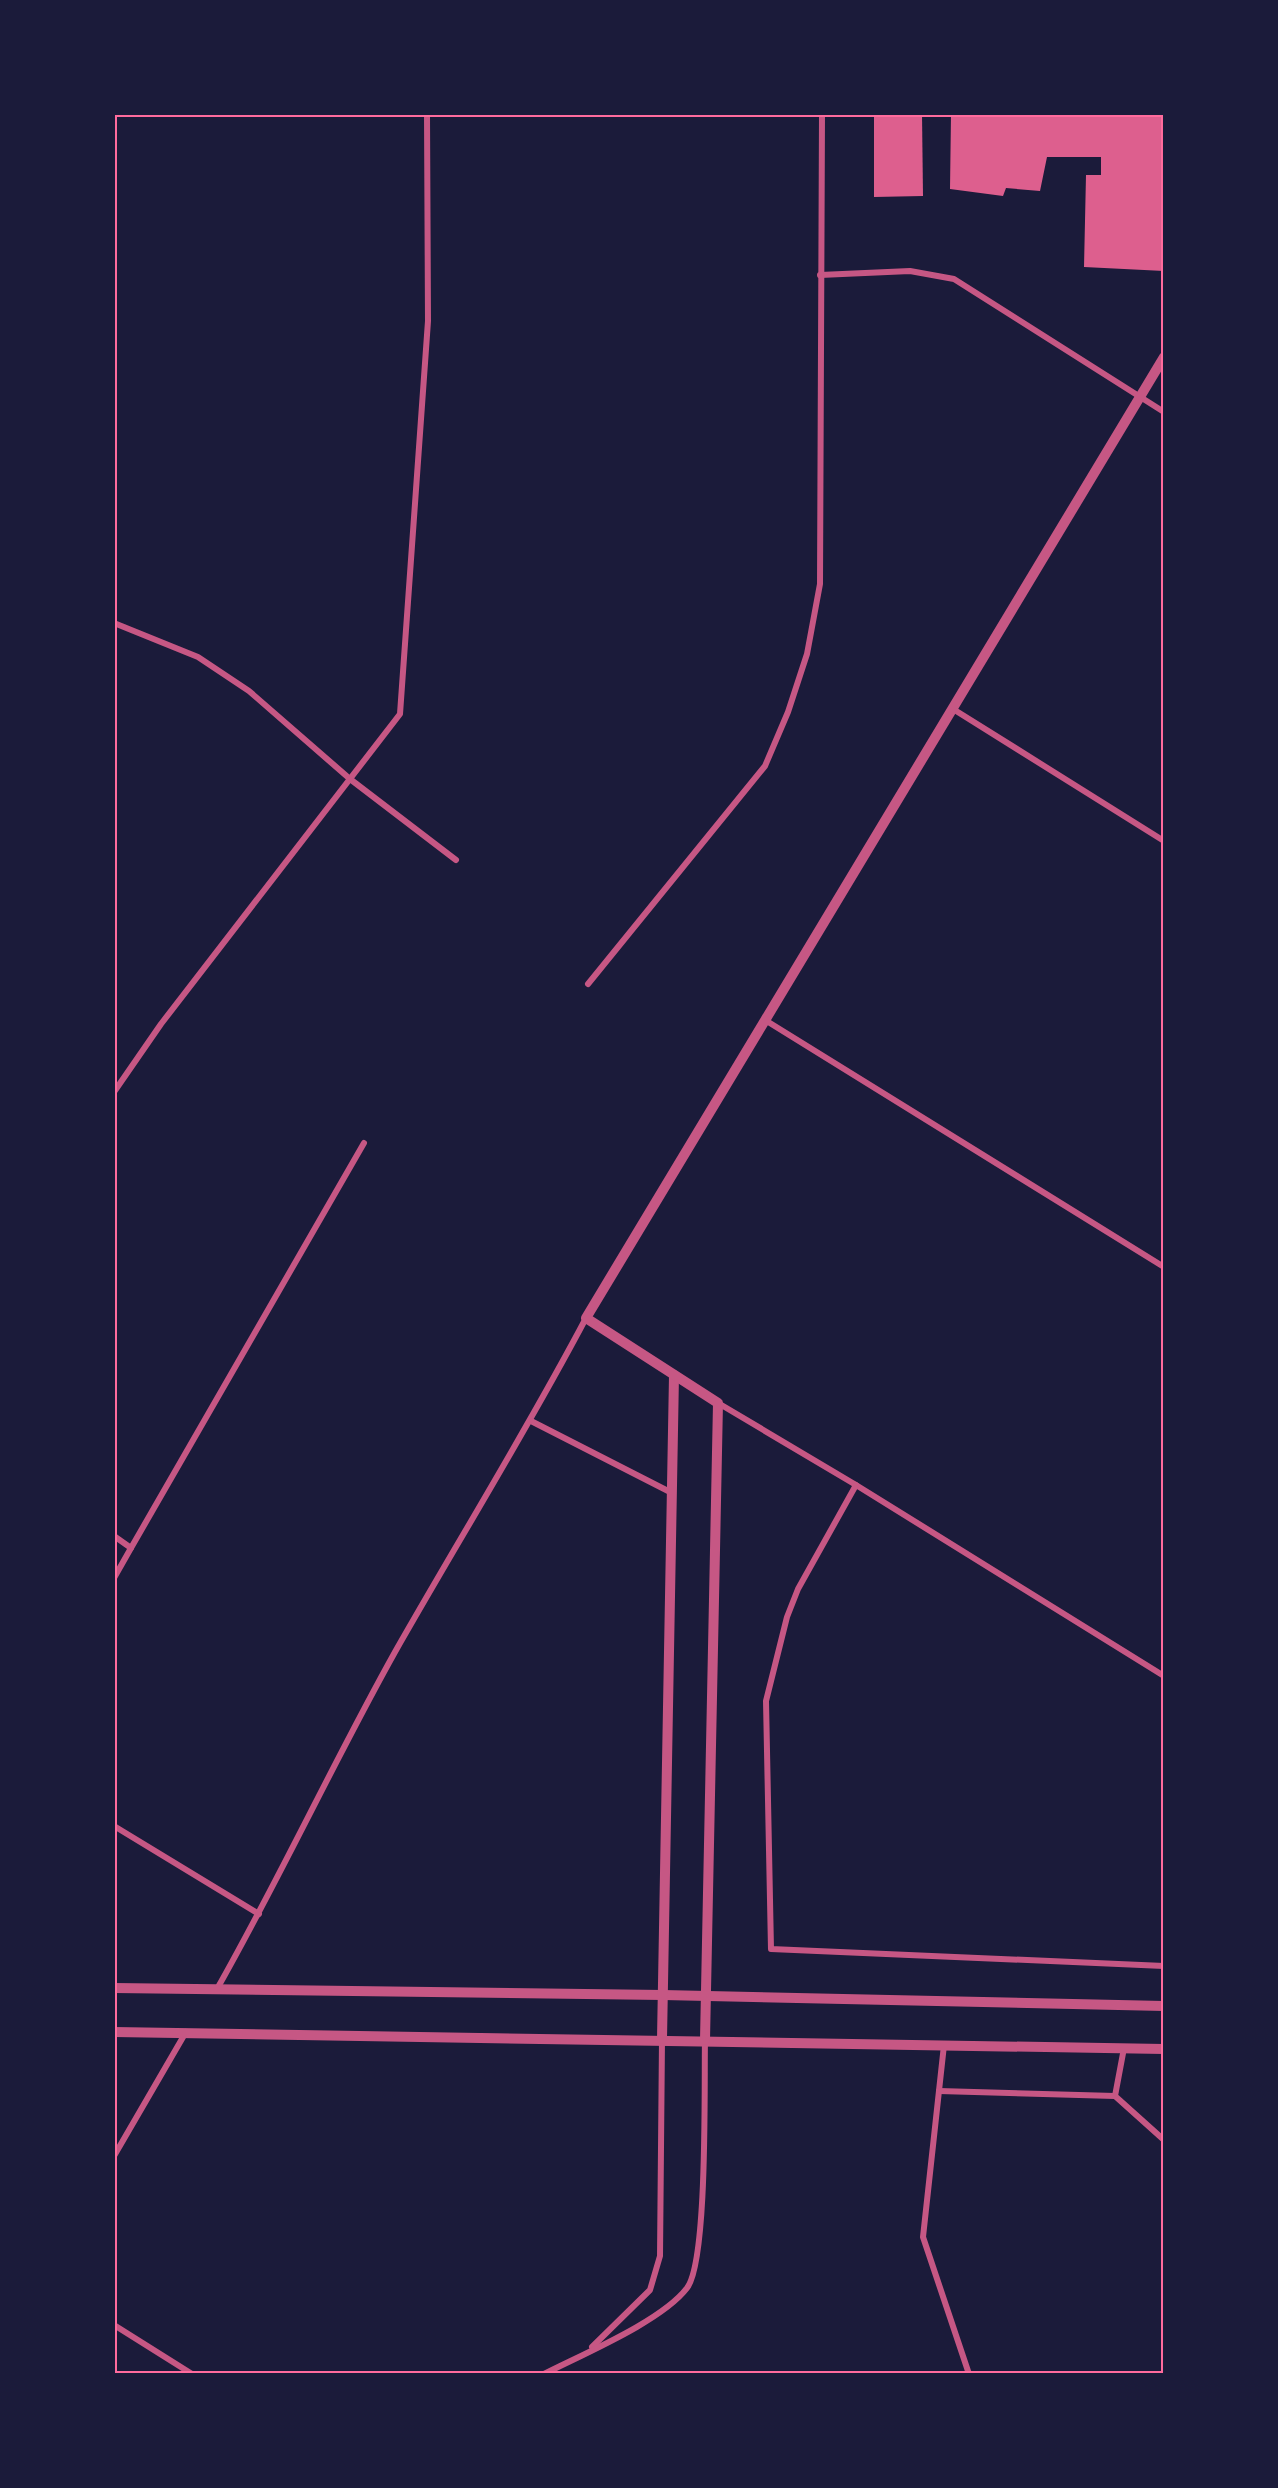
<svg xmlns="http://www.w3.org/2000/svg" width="1278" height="2488" font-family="Commissioner,sans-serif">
	<rect width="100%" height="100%" fill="#1b1b3a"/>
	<g fill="#dd5f8e">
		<polygon points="874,114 922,114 923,196 874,197"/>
		<polygon points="951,114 1164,114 1164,271 1084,267 1086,175 1101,175 1101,157 1047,157 1040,191 1006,188 1003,196 950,189"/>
	</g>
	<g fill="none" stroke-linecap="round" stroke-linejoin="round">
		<g stroke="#c65784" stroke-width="6">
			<polyline points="820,275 910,271 954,279 1164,412"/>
			<polyline points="114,623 198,657 249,691 350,779 456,860"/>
			<polyline points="953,709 1164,841"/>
			<polyline points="588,984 765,766 788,712 807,654 820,584 822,114"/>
			<polyline points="765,1020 1164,1267"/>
			<polyline points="114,1092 161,1024 400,714 428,321 427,114"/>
			<polyline points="718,1403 856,1485 1164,1676"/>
			<polyline points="531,1421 672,1493"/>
			<polyline points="856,1485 798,1589 787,1617 766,1701 771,1949 1164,1966"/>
			<polyline points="114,1536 131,1548 114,1578"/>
			<polyline points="131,1548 364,1143"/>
			<polyline points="114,1826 259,1914"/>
			<path d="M217 1989C280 1878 333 1763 395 1652 458 1541 526 1432 586 1318"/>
			<polyline points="944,2045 923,2237 969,2374"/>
			<polyline points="1124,2048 1115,2096 1164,2140"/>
			<polyline points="939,2091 1115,2096"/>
			<polyline points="114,2156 186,2032"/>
			<polyline points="114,2325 192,2374"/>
			<polyline points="592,2347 650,2290 660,2256 662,2039"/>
			<path d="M544 2374C583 2354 662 2321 687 2288 708 2261 704 2083 705 2040"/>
		</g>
		<g stroke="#c65784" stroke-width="10">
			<polyline points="114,1988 663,1995 1164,2006"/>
			<polyline points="114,2032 1164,2049"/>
			<polyline points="662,2039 674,1375"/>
			<polyline points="705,2040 718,1403 586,1318 1164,357"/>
		</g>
	</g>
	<rect width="1278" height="2488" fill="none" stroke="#1b1b3a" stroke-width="231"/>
	<rect x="116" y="116" width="1046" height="2256" fill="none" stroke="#ff6b9d" stroke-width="2"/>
</svg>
